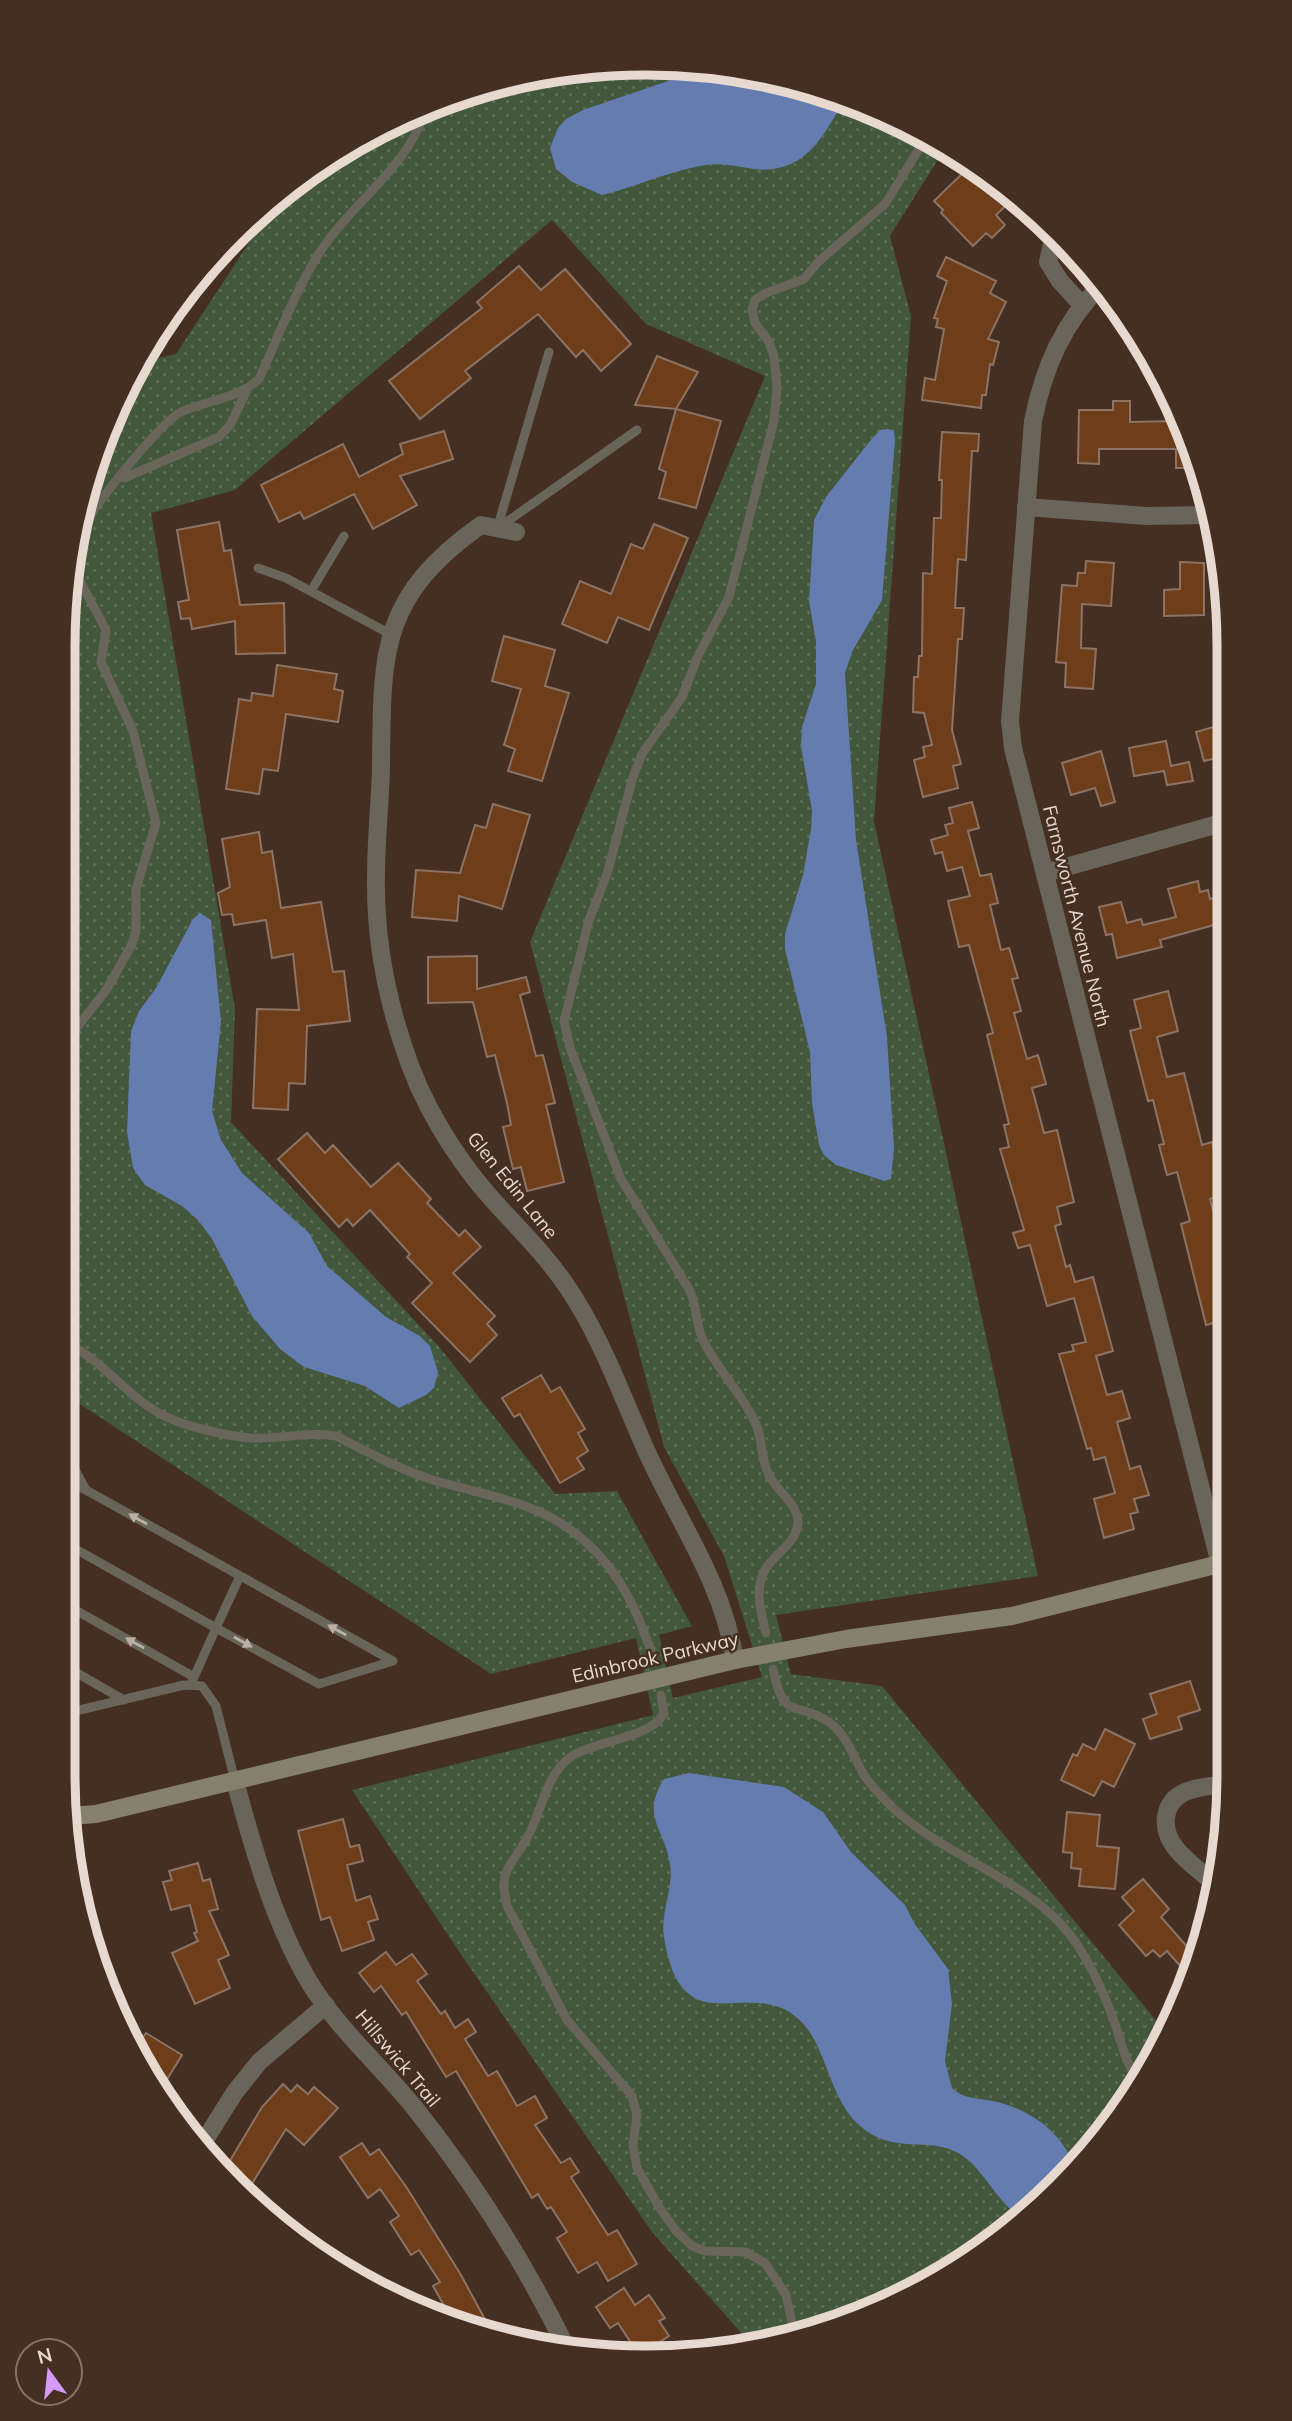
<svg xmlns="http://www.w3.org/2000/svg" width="1292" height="2421" font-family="Mulish,sans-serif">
	<defs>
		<pattern id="grass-dots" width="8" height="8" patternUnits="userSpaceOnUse" patternTransform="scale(1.75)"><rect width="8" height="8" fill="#42573b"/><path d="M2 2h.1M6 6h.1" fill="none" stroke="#5d6f56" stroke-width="1.8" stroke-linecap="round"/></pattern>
	</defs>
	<rect width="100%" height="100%" fill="#442f22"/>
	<path fill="url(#grass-dots)" fill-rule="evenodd" d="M685 64 797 83 904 123 944 150 890 236 911 316 874 821 1038 1576 776 1615 791 1674 882 1686 1168 2035 1108 2130 1031 2213 869 2313 749 2342 652 2232 458 1950 352 1790 653 1715 636 1638 491 1674 63 1393 64 608 83 495 123 388 138 363 176 354 281 194 355 141 459 94 570 68ZM552 220 646 324 765 376 530 942 664 1447 724 1556 762 1677 673 1698 659 1635 692 1626 617 1491 555 1494 441 1349 231 1122 235 1009 151 513 235 490Z"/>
	<g fill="#647caf">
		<path d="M696 66 797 83 844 101C822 138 804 175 753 169 735 166 718 162 700 166 667 172 635 187 602 195L572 182 556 169 550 148 558 128 566 119 583 110 671 80Z"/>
		<polygon points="888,429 894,431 895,440 882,600 852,652 845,673 856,840 887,1037 894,1148 891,1179 884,1181 836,1165 824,1155 819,1145 812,1103 810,1052 785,949 785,934 803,875 811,829 812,811 801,746 802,727 816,684 816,642 809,601 814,520 826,497 870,441 880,430"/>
		<polygon points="200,913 211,920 221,1022 212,1111 221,1140 242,1173 309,1233 327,1266 386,1317 420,1336 430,1346 438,1372 434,1388 426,1395 399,1408 365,1386 304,1367 280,1349 252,1316 212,1239 198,1220 182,1206 145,1185 133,1168 127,1132 131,1031 139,1011 156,988 193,919"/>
		<path d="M689 1773 784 1787 823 1812 851 1852 905 1905 914 1923 948 1969 952 2004 945 2061 952 2088C963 2099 978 2098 993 2101 1029 2109 1058 2129 1073 2162L1074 2167 1022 2219C995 2200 983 2168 960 2154 928 2135 894 2156 860 2126 825 2095 828 2038 792 2014 743 1980 681 2045 664 1937 660 1912 674 1888 670 1864 665 1829 640 1816 664 1779Z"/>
	</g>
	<g fill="#6e3e1b" stroke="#8c7364" stroke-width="2">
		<polygon points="969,167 1015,197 996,215 1005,225 992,238 986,233 973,246 941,213 943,210 934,201"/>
		<polygon points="946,257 996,281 990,293 1006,302 988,339 999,342 993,365 990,364 986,395 982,395 981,408 922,400 925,378 935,380 944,329 936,327 938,319 934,318 947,281 937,276"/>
		<polygon points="519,266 541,290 565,269 631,344 601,371 583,350 576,357 538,314 465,371 471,378 420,419 389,381 482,308 477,302"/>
		<polygon points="657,356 698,372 676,409 635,405"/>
		<polygon points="1113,401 1130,401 1130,422 1175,421 1176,408 1184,423 1197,468 1176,468 1176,449 1099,449 1099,464 1078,463 1079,410 1113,410"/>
		<polygon points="676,409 721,421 696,508 659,498 666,472 659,469"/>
		<polygon points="444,431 453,459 400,476 417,505 373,529 354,494 304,519 300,512 279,522 261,485 343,444 359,477 403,454 400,444"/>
		<polygon points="942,432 979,434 978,451 972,451 966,560 958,559 955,608 964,608 962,639 958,639 952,730 961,764 953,766 958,788 923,797 914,760 925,757 923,747 932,745 924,713 913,712 914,677 918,677 919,656 922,656 923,573 932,574 934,518 941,518 942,480 939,480"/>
		<polygon points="219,522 224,551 231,550 240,605 284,603 285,653 236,654 235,621 192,629 190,618 181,619 178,602 189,600 177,530"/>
		<polygon points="654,524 688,538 649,630 618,617 607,643 562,624 580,581 611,594 631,544 643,549"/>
		<polygon points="1086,561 1114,563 1111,606 1082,604 1081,648 1096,649 1093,689 1065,687 1066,663 1056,662 1062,585 1077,586 1078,573 1085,573"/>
		<polygon points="1180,562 1204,563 1204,615 1164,616 1164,590 1180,589"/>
		<polygon points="504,636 555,650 545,686 569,693 542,781 508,771 515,749 504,745 521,689 492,681"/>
		<polygon points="277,665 337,674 334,689 343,691 338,722 286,714 278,771 263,769 259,794 226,789 239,699 251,701 252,693 273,696"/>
		<polygon points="1224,724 1225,756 1204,761 1196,732"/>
		<polygon points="1166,741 1171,766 1189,762 1193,781 1167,785 1164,771 1134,776 1129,748"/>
		<polygon points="1101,751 1115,802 1101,806 1095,788 1071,795 1062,763"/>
		<polygon points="972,802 979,828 968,831 980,876 991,874 998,903 990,905 1001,950 1009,948 1018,978 1012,979 1021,1011 1014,1013 1027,1059 1038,1055 1046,1084 1032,1088 1044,1133 1057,1130 1074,1202 1057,1207 1061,1224 1055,1226 1066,1267 1070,1265 1075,1282 1093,1277 1113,1351 1096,1356 1107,1395 1122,1391 1130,1418 1117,1422 1130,1469 1140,1466 1149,1495 1134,1499 1138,1512 1130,1514 1134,1529 1104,1538 1094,1499 1115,1493 1105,1457 1094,1460 1091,1448 1087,1449 1059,1354 1074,1351 1072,1345 1086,1342 1074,1298 1047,1306 1030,1245 1018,1248 1013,1233 1024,1230 1000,1149 1009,1147 1004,1125 1009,1124 987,1035 993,1033 969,945 959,947 948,901 970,896 962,867 947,871 942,852 935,854 931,840 948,835 945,825 953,823 949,808"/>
		<polygon points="493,804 530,815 502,909 459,896 457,921 412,917 416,870 460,873 475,825 486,828"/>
		<polygon points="259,832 262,853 272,851 281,908 321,902 333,972 344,971 350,1021 307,1026 305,1084 289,1083 288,1110 253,1108 257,1009 299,1010 293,954 272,958 266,920 234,925 232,914 222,915 218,893 230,887 222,839"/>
		<polygon points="1198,881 1200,892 1208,890 1210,899 1225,895 1225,922 1160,940 1162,947 1117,958 1112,934 1106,935 1099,907 1121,902 1127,923 1141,919 1143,925 1176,917 1168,889"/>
		<polygon points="477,956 477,989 526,977 530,992 520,995 536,1056 543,1055 555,1103 546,1105 564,1182 527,1191 521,1167 513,1169 503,1127 511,1125 507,1103 495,1055 487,1057 473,1002 428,1003 428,957"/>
		<polygon points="1168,991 1178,1031 1157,1037 1167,1077 1184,1073 1202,1145 1212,1142 1226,1194 1210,1199 1226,1257 1226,1320 1206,1325 1181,1224 1190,1221 1177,1172 1167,1175 1159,1145 1164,1144 1153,1100 1148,1101 1130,1031 1141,1028 1134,1000"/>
		<polygon points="307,1133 325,1153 333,1145 371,1187 398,1163 431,1199 427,1203 459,1236 465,1230 481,1247 453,1273 495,1316 487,1324 497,1335 470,1362 412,1303 432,1283 407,1257 410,1254 370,1210 353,1226 347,1219 339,1227 278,1159"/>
		<polygon points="541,1375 551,1392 560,1387 585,1429 578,1433 588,1451 577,1458 584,1469 560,1483 520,1414 514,1417 502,1398"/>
		<polygon points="1190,1681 1200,1710 1178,1717 1182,1729 1150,1739 1143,1719 1157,1714 1150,1694"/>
		<polygon points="1105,1729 1135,1744 1114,1787 1102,1781 1094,1796 1061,1780 1073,1754 1077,1756 1083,1744 1095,1750"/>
		<polygon points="1067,1812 1100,1815 1097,1846 1119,1848 1115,1889 1079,1886 1081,1869 1071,1868 1072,1853 1063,1852"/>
		<polygon points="343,1819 350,1847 359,1845 363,1861 347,1865 356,1901 370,1896 378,1919 368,1922 374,1940 342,1951 330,1917 321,1920 298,1831"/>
		<polygon points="198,1863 203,1881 210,1879 218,1909 209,1911 229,1955 218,1960 230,1988 195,2004 172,1953 198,1941 194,1933 197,1932 190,1905 171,1910 163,1882 172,1880 169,1871"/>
		<polygon points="1143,1879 1169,1909 1161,1917 1197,1958 1190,1977 1167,1951 1160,1957 1153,1950 1146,1956 1119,1925 1134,1911 1122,1897"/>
		<polygon points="386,1952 396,1965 412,1954 427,1974 417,1981 441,2014 445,2011 455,2028 468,2019 476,2032 465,2039 488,2076 497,2071 517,2106 535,2096 547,2118 535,2125 561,2163 570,2158 579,2172 571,2177 608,2235 617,2230 637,2264 608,2281 597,2262 578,2273 557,2238 567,2232 551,2207 547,2209 538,2194 532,2198 456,2071 446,2077 406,2012 402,2015 381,1986 374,1992 359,1973"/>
		<polygon points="146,2033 182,2055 161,2089 138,2045"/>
		<polygon points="283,2084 291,2092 297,2085 308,2094 314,2087 338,2108 304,2145 286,2129 248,2190 225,2169 262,2107"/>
		<polygon points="362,2143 370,2155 379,2149 407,2188 461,2275 495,2338 468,2326 462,2314 451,2318 433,2286 440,2282 419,2250 411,2255 390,2222 399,2216 380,2189 368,2198 340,2157"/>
		<polygon points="624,2288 635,2305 649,2295 665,2318 659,2321 669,2336 642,2353 637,2352 618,2323 610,2328 596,2307"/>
	</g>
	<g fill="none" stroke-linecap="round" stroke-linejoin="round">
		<g stroke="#69655b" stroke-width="9">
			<polyline points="124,478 219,437 230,425 247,390"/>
			<polyline points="498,528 637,430"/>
			<polyline points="497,529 549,352"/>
			<path d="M75 544C80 521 159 423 181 412 208 400 237 399 259 379 279 336 296 288 322 249 356 198 407 169 426 109"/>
			<polyline points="258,568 286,578 392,635"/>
			<polyline points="311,591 344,536"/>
			<polyline points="64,1044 107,989 132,944 136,931 136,889 156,823 133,731 101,662 106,630 71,564"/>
			<path d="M63 1342C103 1358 127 1399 167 1417 186 1427 229 1436 250 1438 279 1440 307 1431 336 1436 367 1452 399 1469 433 1480 463 1489 495 1495 525 1506 597 1532 632 1589 653 1658"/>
			<polyline points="63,1448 85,1488"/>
			<polyline points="63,1480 86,1490 393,1661 319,1684 216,1628 191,1684"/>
			<polyline points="63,1542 216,1628 240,1576"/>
			<polyline points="63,1603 194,1677"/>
			<path d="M766 1633C761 1613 754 1589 765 1570 774 1553 797 1544 798 1522 798 1503 774 1489 768 1473 760 1456 763 1438 755 1422 741 1392 717 1369 703 1340 695 1324 698 1306 689 1289L621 1179 570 1048 564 1021 589 920 607 874 632 780 642 754 682 697 698 656 729 597 774 421 777 387 774 356 769 342 755 323 752 310 755 300 766 293 804 279 818 262 885 204 926 138"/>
			<polyline points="63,1665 124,1700"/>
			<path d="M773 1669C784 1723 794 1699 829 1722 846 1734 854 1758 864 1775 871 1786 883 1798 892 1807 940 1852 1006 1872 1054 1917 1082 1943 1100 1983 1113 2018 1122 2041 1123 2060 1139 2081"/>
			<path d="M661 1695 664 1714C648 1739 597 1740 572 1756 546 1773 542 1811 528 1836 522 1849 511 1860 506 1873 502 1884 505 1895 507 1906L567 2020 632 2096 637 2115 633 2145 637 2168 659 2207 676 2231 692 2246 705 2251 746 2252 765 2263 786 2295 794 2331"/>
			<polyline points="63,1714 184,1685 202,1686 216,1706 235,1781"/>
		</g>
		<g stroke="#69655b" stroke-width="18">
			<polyline points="1057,236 1053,240 1048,262 1060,281 1082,305"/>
			<path d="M1102 284C1063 323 1044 367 1033 421L1010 721 1013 748 1220 1564"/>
			<polyline points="1026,507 1147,516 1209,515"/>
			<path d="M516 532 481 525C379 597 382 653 381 768 380 804 376 840 376 876 375 933 385 991 403 1045 420 1100 453 1155 491 1198 517 1227 544 1253 566 1285 601 1336 621 1394 646 1450 678 1522 722 1580 735 1660"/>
			<polyline points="1045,873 1225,822"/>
			<path d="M235 1781C253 1848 273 1919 308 1980 336 2027 380 2065 414 2107 473 2181 523 2260 565 2345"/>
			<path d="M1216 1885C1202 1872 1182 1859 1172 1843 1167 1835 1165 1826 1166 1817 1170 1787 1204 1787 1228 1784"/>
			<polyline points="201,2146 235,2092 259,2062 326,2005"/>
		</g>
		<polyline stroke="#86806f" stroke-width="18" points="70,1816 96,1814 735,1660 846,1639 1012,1616 1227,1562"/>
	</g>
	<defs><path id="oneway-solid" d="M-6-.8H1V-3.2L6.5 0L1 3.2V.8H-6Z" transform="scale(1.75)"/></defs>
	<g fill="#bbb0a7">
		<use href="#oneway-solid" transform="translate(138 1519) rotate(-151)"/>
		<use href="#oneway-solid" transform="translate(337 1630) rotate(-151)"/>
		<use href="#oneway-solid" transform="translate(243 1642) rotate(29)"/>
		<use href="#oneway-solid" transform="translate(135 1643) rotate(-151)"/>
	</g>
	<g text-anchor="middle" stroke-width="5" stroke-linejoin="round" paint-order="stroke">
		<g font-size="19" fill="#e7d9d0" stroke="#442f22">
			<text transform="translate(1077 916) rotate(76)" y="7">Farnsworth Avenue North</text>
			<text transform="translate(513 1185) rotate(51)" y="7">Glen Edin Lane</text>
			<text transform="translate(655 1657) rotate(-13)" y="7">Edinbrook Parkway</text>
			<text transform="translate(398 2058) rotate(50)" y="7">Hillswick Trail</text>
		</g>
	</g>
	<path d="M0 0H1292V2421H0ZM646 75H646A571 571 0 0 1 1217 646V1775A571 571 0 0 1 646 2346H646A571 571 0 0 1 75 1775V646A571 571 0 0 1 646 75Z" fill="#442f22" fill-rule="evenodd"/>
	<path fill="none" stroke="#e7d9d0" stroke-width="9" d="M646 75H646A571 571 0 0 1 1217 646V1775A571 571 0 0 1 646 2346H646A571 571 0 0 1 75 1775V646A571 571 0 0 1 646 75Z"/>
	<g transform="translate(49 2372) rotate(345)"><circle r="33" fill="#442f22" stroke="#857368" stroke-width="2"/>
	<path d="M0-5L12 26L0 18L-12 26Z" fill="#d69bfa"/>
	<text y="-10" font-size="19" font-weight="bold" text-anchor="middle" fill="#e7d9d0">N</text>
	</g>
</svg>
